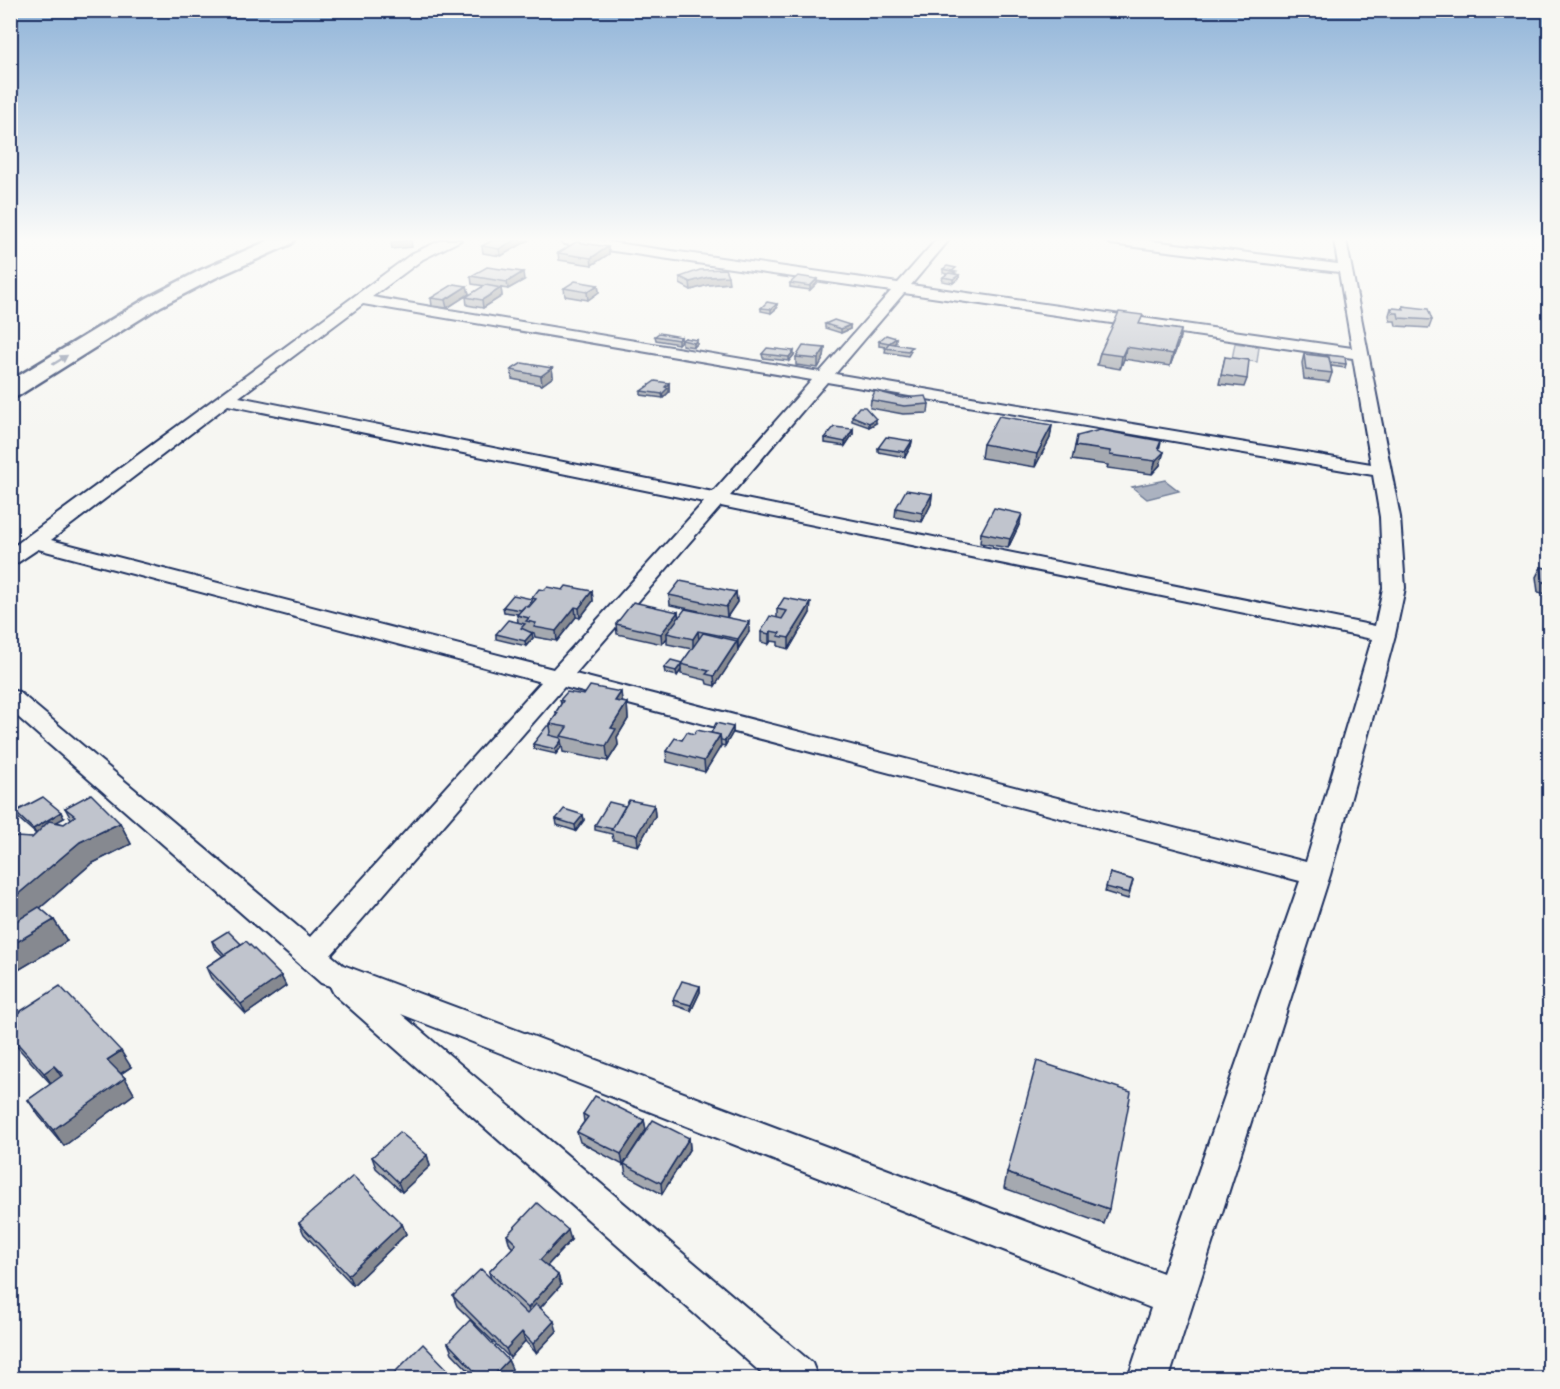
<svg xmlns="http://www.w3.org/2000/svg" width="1560" height="1389" font-family="Sriracha,sans-serif">
	<rect width="100%" height="100%" fill="#f6f6f2"/>
	<filter id="ink" filterUnits="userSpaceOnUse"><feTurbulence type="fractalNoise" baseFrequency=".0167" numOctaves="2"/><feDisplacementMap in="SourceGraphic" scale="12" xChannelSelector="R" yChannelSelector="G"/><feConvolveMatrix kernelMatrix="1 2 1 2 8 2 1 2 1" color-interpolation-filters="sRGB"/></filter>
	<g filter="url(#ink)">
		<polygon fill="#d6d9dd" stroke="#78849e" stroke-width="1.5" points="1235,343 1259,347 1257,362 1232,359"/>
		<polygon fill="#abb2c0" stroke="#717e99" stroke-width="1.5" points="1165,480 1179,491 1147,499 1132,487"/>
		<g fill="none" stroke-linecap="round" stroke-linejoin="round">
			<defs>
				<path id="street" d="M442 240H461L423 259 372 297 820 372 891 291 565 244 559 240H594L898 283 936 240H949L911 285 1352 348 1339 272 1111 244 1105 240H1144L1338 264 1334 240H1346L1400 517 1405 588 1395 635 1330 875 1169 1378H1128L1151 1308 401 1014 812 1363 818 1378H767L334 994 330 986 321 983 10 710V690L19 692 310 937 541 682 38 549 17 563 10 565V549L413 253ZM904 293 1353 358 1371 464 835 374ZM363 304 812 380 713 492 239 397ZM827 382 1373 475 1380 517 1383 588 1375 626 730 496ZM228 405 704 502 553 669 51 540ZM721 506 1372 639 1306 862 575 674ZM564 687 1300 881 1163 1273 343 965 331 955Z"/>
				<polygon id="highway" points="270,240 294,240 291,244 215,278 161,306 18,396 10,398 10,381 147,298 201,270"/>
			</defs>
			<use href="#street" stroke="#1b2f5e" stroke-width="4"/>
			<use href="#highway" stroke="#1b2f5e" stroke-width="5"/>
			<use href="#street" fill="#f6f6f2" fill-rule="evenodd"/>
			<use href="#highway" fill="#f6f6f2" fill-rule="evenodd"/>
		</g>
		<g fill="#a5a9b0" stroke="#1b2f5e" stroke-width="1.5">
			<polygon points="529,240 501,256 483,253 482,246"/>
			<polygon points="608,247 609,254 592,265 559,260 558,253"/>
			<polygon points="943,269 956,272 953,273 959,275 959,278 953,283 942,281 943,277 947,274 943,273"/>
			<polygon points="471,276 524,280 508,289 501,288 502,296 483,308 467,305 466,297 485,286 472,284"/>
			<polygon points="680,277 729,283 708,285 691,290 680,284"/>
			<polygon points="790,283 817,283 810,290 790,287"/>
			<polygon points="598,285 599,292 588,300 565,296 564,288"/>
			<polygon points="467,286 469,294 447,308 432,306 431,298"/>
			<polygon points="1403,306 1432,320 1429,328 1396,326 1395,321 1390,321 1389,315 1391,308 1402,309"/>
			<polygon points="761,308 777,308 771,313 761,311"/>
			<polygon points="825,324 850,325 850,329 841,333 825,328"/>
			<polygon points="1141,324 1181,330 1179,342 1170,366 1124,359 1120,369 1097,365 1100,353"/>
			<polygon points="655,336 681,337 681,341 678,344 656,340"/>
			<polygon points="685,338 697,344 694,347 682,345 682,340"/>
			<polygon points="879,341 896,342 893,344 911,351 908,356 885,352 886,347 879,346"/>
			<polygon points="825,348 824,357 818,368 796,365 796,357"/>
			<polygon points="762,354 794,355 789,361 763,358"/>
			<polygon points="1304,354 1327,357 1327,355 1346,364 1345,368 1331,366 1332,373 1329,382 1304,379 1302,363"/>
			<polygon points="1225,357 1247,379 1244,387 1219,384"/>
			<polygon points="552,368 553,377 542,385 512,379 511,370"/>
			<polygon points="669,383 669,392 663,398 641,395 641,391"/>
			<polygon points="871,400 929,404 928,413 903,414 870,408"/>
			<polygon points="852,416 876,423 869,427 852,421"/>
			<polygon points="1052,425 1050,438 1035,467 981,458 983,444"/>
			<polygon points="853,429 853,434 845,446 825,443 825,438"/>
			<polygon points="912,441 911,446 905,457 878,452 878,448"/>
			<polygon points="1075,446 1159,449 1160,465 1152,474 1107,468 1108,465 1072,460"/>
			<polygon points="932,494 931,504 922,522 895,517 896,508"/>
			<polygon points="1020,523 1008,548 980,543 981,533"/>
			<polygon points="1541,567 1550,569 1550,595 1538,592 1536,577"/>
			<polygon points="544,590 563,590 592,591 593,601 580,618 576,617 557,641 535,637 534,633 529,632 533,638 526,646 496,639 496,634 518,622 517,615 518,614 504,612 503,607 532,599"/>
			<polygon points="736,592 737,602 727,617 749,632 715,686 707,684 706,680 681,674 681,670 677,676 665,673 664,668 682,663 692,649 667,644 667,638 662,644 617,634 616,624 678,612 679,617 699,611 670,605 669,595"/>
			<polygon points="777,609 810,613 789,649 778,646 778,642 771,641 769,644 761,642 761,632 777,618"/>
			<polygon points="560,700 622,702 627,703 628,719 617,737 618,745 608,761 563,752 562,746 556,754 534,749 533,744 550,726 550,724 556,715 556,712 561,704"/>
			<polygon points="733,727 733,732 725,746 721,745 705,772 667,762 666,751 682,740 694,734 711,733"/>
			<polygon points="654,805 655,816 638,846 613,840 612,834 595,830 595,825 625,806"/>
			<polygon points="65,808 120,823 131,844 91,864 40,908 54,920 67,941 10,975 10,842 32,838 36,834 18,818 15,812 64,818 56,822 64,824 71,819"/>
			<polygon points="583,815 584,820 576,831 557,825 556,819"/>
			<polygon points="1110,873 1133,880 1128,899 1105,892"/>
			<polygon points="212,941 241,944 281,976 286,986 246,1014 211,978 206,967 223,956 214,947"/>
			<polygon points="700,986 700,992 691,1011 674,1005 673,1000"/>
			<polygon points="10,1018 131,1067 121,1074 125,1078 134,1094 64,1146 39,1116 28,1100 51,1084 10,1039"/>
			<polygon points="583,1114 644,1120 646,1130 689,1138 690,1148 662,1194 626,1175 624,1164 643,1135 623,1165 580,1142 577,1132 584,1122"/>
			<polygon points="427,1155 430,1166 402,1192 376,1168 372,1157"/>
			<polygon points="1007,1173 1109,1209 1104,1224 1004,1188"/>
			<polygon points="299,1223 402,1224 406,1234 353,1285 304,1234"/>
			<polygon points="507,1235 571,1240 547,1266 558,1275 561,1285 540,1308 557,1331 536,1353 525,1341 510,1358 457,1306 453,1296 491,1279 489,1272 513,1248 510,1245"/>
			<polygon points="448,1343 508,1360 512,1369 503,1378 476,1378 452,1353"/>
		</g>
		<g fill="#868990" stroke="#1b2f5e" stroke-width="1.5">
			<polygon points="411,240 412,247 392,249 391,242"/>
			<polygon points="515,240 529,240 501,256 499,249"/>
			<polygon points="608,247 609,254 592,265 591,258"/>
			<polygon points="523,272 524,280 508,289 507,282"/>
			<polygon points="959,275 959,278 953,283 953,279"/>
			<polygon points="728,276 729,283 708,285 691,290 690,282 708,277"/>
			<polygon points="817,279 817,283 810,290 810,286"/>
			<polygon points="598,285 599,292 588,300 587,292"/>
			<polygon points="467,286 469,294 447,308 445,300"/>
			<polygon points="501,288 502,296 483,308 482,300"/>
			<polygon points="777,304 777,308 771,313 771,309"/>
			<polygon points="850,325 850,329 841,333 841,329"/>
			<polygon points="1181,330 1179,342 1170,366 1173,354"/>
			<polygon points="681,337 681,341 678,344 678,340"/>
			<polygon points="896,338 896,342 889,348 889,343"/>
			<polygon points="697,340 697,344 694,347 694,343"/>
			<polygon points="1126,347 1124,359 1120,369 1122,356"/>
			<polygon points="825,348 824,357 818,368 818,359"/>
			<polygon points="794,351 794,355 789,361 789,357"/>
			<polygon points="552,368 553,377 542,385 541,376"/>
			<polygon points="669,383 669,392 663,398 662,394 665,387"/>
			<polygon points="876,419 876,423 869,427 869,423"/>
			<polygon points="1052,425 1050,438 1035,467 1037,454"/>
			<polygon points="853,429 853,434 845,446 845,442"/>
			<polygon points="912,441 911,446 905,457 905,452"/>
			<polygon points="1161,441 1158,455 1164,452 1160,465 1152,474"/>
			<polygon points="932,494 931,504 922,522 922,513"/>
			<polygon points="1022,514 1020,523 1008,548 1010,539"/>
			<polygon points="592,591 593,601 580,618 579,608"/>
			<polygon points="736,592 737,602 727,617 726,607"/>
			<polygon points="811,603 810,613 789,649 789,638"/>
			<polygon points="575,607 576,617 557,641 556,631"/>
			<polygon points="678,612 679,622 667,633 667,638 662,644 661,634"/>
			<polygon points="749,622 749,632 738,649 738,639"/>
			<polygon points="698,631 699,641 693,649 693,639"/>
			<polygon points="771,631 771,641 769,644 769,634"/>
			<polygon points="532,633 533,638 526,646 525,641"/>
			<polygon points="737,641 738,651 715,686 714,676"/>
			<polygon points="681,665 681,670 677,676 676,671"/>
			<polygon points="621,692 623,707 615,701"/>
			<polygon points="627,703 628,719 617,737 618,745 608,761 606,746 611,728"/>
			<polygon points="733,727 733,732 725,746 725,741"/>
			<polygon points="720,735 721,746 705,772 704,761"/>
			<polygon points="561,741 562,746 556,754 555,749"/>
			<polygon points="654,805 655,816 638,846 637,835"/>
			<polygon points="61,812 64,818 36,834 33,829"/>
			<polygon points="583,815 584,820 576,831 575,825"/>
			<polygon points="120,823 131,844 91,864 10,934 10,901 80,842"/>
			<polygon points="54,920 67,941 10,975 10,946"/>
			<polygon points="281,976 286,986 246,1014 241,1004"/>
			<polygon points="700,986 700,992 691,1011 691,1005"/>
			<polygon points="121,1051 131,1067 117,1076 107,1060"/>
			<polygon points="54,1066 65,1082 55,1089 44,1073"/>
			<polygon points="125,1078 134,1094 64,1146 53,1130"/>
			<polygon points="644,1120 646,1130 623,1165 621,1154"/>
			<polygon points="689,1138 690,1148 662,1194 661,1183"/>
			<polygon points="427,1155 430,1166 402,1192 398,1182"/>
			<polygon points="402,1224 406,1234 353,1285 348,1275"/>
			<polygon points="568,1230 571,1240 543,1270 540,1260"/>
			<polygon points="558,1275 561,1285 531,1318 528,1308"/>
			<polygon points="554,1321 557,1331 536,1353 533,1344"/>
			<polygon points="522,1332 525,1341 510,1358 506,1349"/>
			<polygon points="508,1360 512,1369 503,1378 491,1378"/>
		</g>
		<g fill="#c0c4cd" stroke="#1b2f5e" stroke-width="1.5">
			<polygon points="493,240 515,240 499,249 482,246"/>
			<polygon points="576,242 608,247 591,258 558,253"/>
			<polygon points="947,266 956,268 952,271 943,269"/>
			<polygon points="487,267 523,272 507,282 471,276"/>
			<polygon points="725,269 728,276 708,277 690,282 680,277 700,270"/>
			<polygon points="949,273 959,275 953,279 943,277"/>
			<polygon points="798,276 817,279 810,286 790,283"/>
			<polygon points="575,281 598,285 587,292 564,288"/>
			<polygon points="454,284 467,286 445,300 431,298"/>
			<polygon points="485,285 501,288 482,300 466,297"/>
			<polygon points="767,302 777,304 771,309 761,308"/>
			<polygon points="1403,306 1428,309 1432,320 1399,318 1398,313 1393,313 1391,308 1404,309"/>
			<polygon points="1119,312 1143,315 1139,324 1181,330 1173,354 1126,347 1122,356 1100,353"/>
			<polygon points="834,320 850,325 841,329 825,324"/>
			<polygon points="659,333 681,337 678,340 655,336"/>
			<polygon points="886,335 896,338 889,343 879,341"/>
			<polygon points="685,338 697,340 694,343 682,340"/>
			<polygon points="889,343 912,347 908,351 885,348"/>
			<polygon points="803,346 825,348 818,359 796,357"/>
			<polygon points="767,348 794,351 789,357 762,354"/>
			<polygon points="1304,354 1329,357 1332,373 1306,370"/>
			<polygon points="1327,355 1345,357 1346,364 1330,362 1329,357 1328,357"/>
			<polygon points="1225,357 1249,360 1247,379 1221,375"/>
			<polygon points="522,363 552,368 541,376 511,370"/>
			<polygon points="655,381 669,383 665,387 668,388 662,394 641,391"/>
			<polygon points="875,391 903,398 926,396 929,404 904,406 871,400"/>
			<polygon points="859,407 865,407 876,419 869,423 852,416"/>
			<polygon points="999,416 1052,425 1037,454 983,444"/>
			<polygon points="834,427 853,429 845,442 825,438"/>
			<polygon points="1100,430 1161,441 1158,448 1164,452 1155,461 1110,455 1110,451 1075,446 1077,436"/>
			<polygon points="886,437 912,441 905,452 878,448"/>
			<polygon points="906,490 932,494 922,513 896,508"/>
			<polygon points="994,508 1022,514 1010,539 981,533"/>
			<polygon points="1541,567 1550,569 1550,584 1543,582"/>
			<polygon points="680,581 736,592 726,607 669,595"/>
			<polygon points="566,586 592,591 579,608 575,607 556,631 534,627 536,623 526,621 529,618 517,615 525,606 529,607 536,599 532,598 539,589 544,590 547,587 563,590"/>
			<polygon points="513,595 532,599 532,601 527,607 525,606 521,610 503,607"/>
			<polygon points="784,598 811,603 789,638 778,636 780,633 771,631 769,634 761,632 770,616 782,619 787,611 777,609"/>
			<polygon points="633,602 678,612 661,634 616,624"/>
			<polygon points="685,609 749,622 738,639 698,631 693,639 667,633"/>
			<polygon points="508,620 525,624 521,628 532,633 525,641 496,634"/>
			<polygon points="703,633 737,641 714,676 706,674 709,671 681,664"/>
			<polygon points="671,660 682,663 676,671 664,668"/>
			<polygon points="590,686 621,692 615,701 627,703 611,728 616,729 606,746 561,736 567,727 550,724 558,713 556,712 563,701 560,700 567,692 584,695"/>
			<polygon points="716,723 733,727 725,741 721,740 720,735 711,733"/>
			<polygon points="547,726 550,726 551,732 549,735 561,738 561,741 555,749 533,744"/>
			<polygon points="697,730 720,735 704,761 666,751 675,738 682,740 687,732 694,734"/>
			<polygon points="91,794 120,823 80,842 10,901 10,842 16,837 32,838 49,821 64,824 75,816 65,808"/>
			<polygon points="43,797 61,812 33,829 15,812"/>
			<polygon points="629,800 654,805 637,835 611,830"/>
			<polygon points="609,802 625,806 612,829 595,825"/>
			<polygon points="564,809 583,815 575,825 556,819"/>
			<polygon points="1110,873 1133,880 1129,893 1106,887"/>
			<polygon points="39,907 54,920 10,946 10,925"/>
			<polygon points="228,931 241,944 225,955 212,941"/>
			<polygon points="246,941 281,976 241,1004 206,967"/>
			<polygon points="682,981 700,986 691,1005 673,1000"/>
			<polygon points="60,986 121,1051 107,1060 125,1078 53,1130 28,1100 63,1075 54,1066 44,1073 10,1035 10,1018"/>
			<polygon points="1037,1061 1131,1092 1109,1209 1007,1173"/>
			<polygon points="595,1096 644,1120 621,1154 577,1132 588,1117 583,1114"/>
			<polygon points="653,1120 689,1138 661,1183 624,1164"/>
			<polygon points="400,1132 427,1155 398,1182 372,1157"/>
			<polygon points="353,1176 402,1224 348,1275 299,1223"/>
			<polygon points="537,1203 568,1230 540,1260 558,1275 528,1308 489,1272 516,1244 507,1235"/>
			<polygon points="481,1269 527,1314 536,1304 554,1321 533,1344 522,1332 506,1349 453,1296"/>
			<polygon points="470,1320 508,1360 491,1378 481,1378 448,1343"/>
			<polygon points="423,1344 456,1378 389,1378"/>
		</g>
		<defs><path id="oneway-solid" d="M-6-.8H1V-3.2L6.5 0L1 3.2V.8H-6Z" transform="scale(1.5)"/></defs>
		<use fill="#8892a8" href="#oneway-solid" transform="translate(60 360) rotate(-32)"/>
	</g>
	<linearGradient id="sky" x2="0" y2="1"><stop stop-color="#8fb3d8"/><stop offset="0.55" stop-color="#fbfbf9"/><stop offset="1" stop-color="#fbfbf9" stop-opacity="0"/></linearGradient>
	<rect width="1560" height="435" fill="url(#sky)"/>
	<rect width="1560" height="1389" fill="none" stroke="#f6f6f2" stroke-width="36"/>
	<rect x="18" y="18" width="1524" height="1353" fill="none" stroke="#1b2f5e" stroke-width="2" filter="url(#ink)"/>
</svg>
